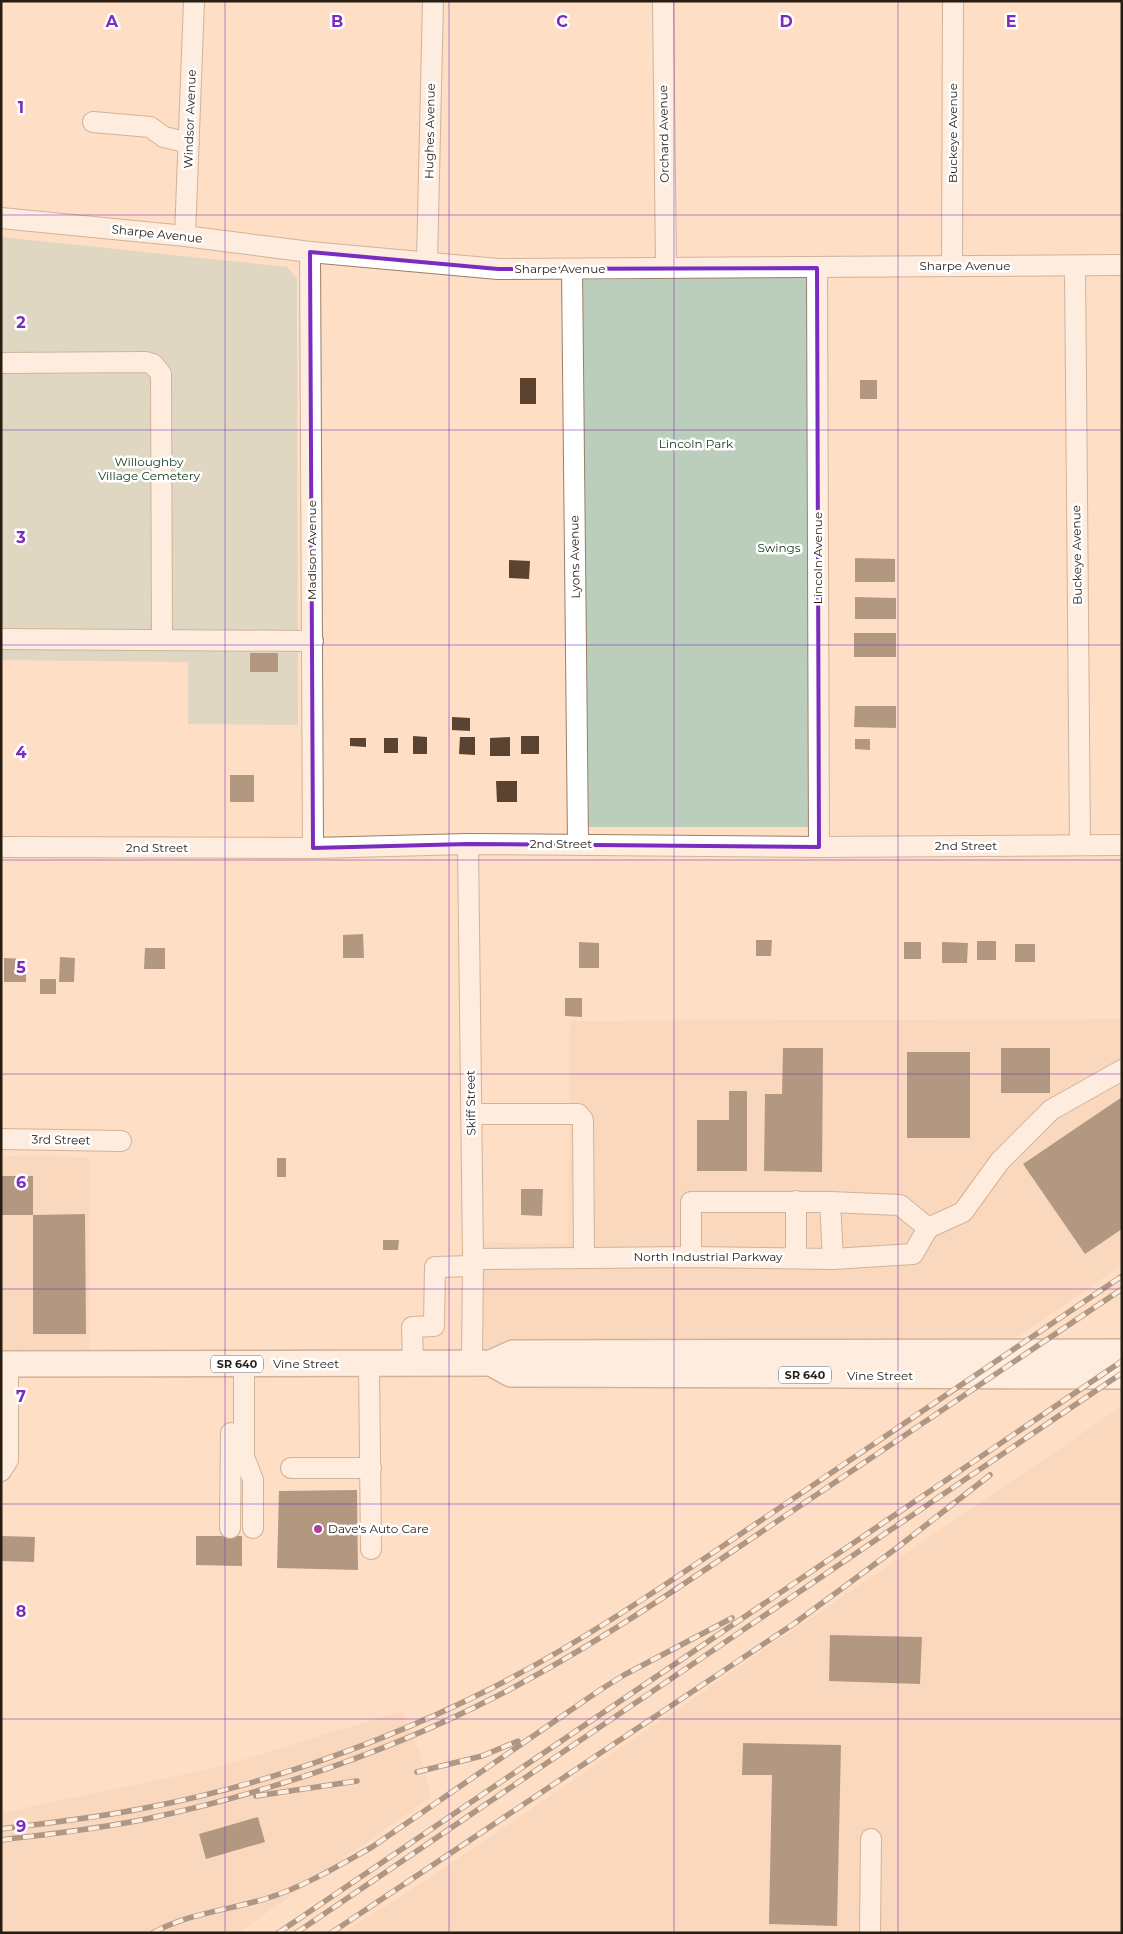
<svg xmlns="http://www.w3.org/2000/svg" width="1123" height="1934" font-family="Montserrat,sans-serif">
	<rect width="100%" height="100%" fill="#fedec4"/>
	<g fill="#f7d1b4">
		<polygon points="1122,1019 1122,1265 1004,1346 476,1348 476,1242 568,1244 570,1021"/>
		<polygon points="1,1156 89,1157 89,1351 1,1351"/>
		<polygon points="1122,1406 1122,1933 342,1933 428,1879"/>
		<polygon points="402,1711 419,1751 431,1797 238,1933 1,1933 1,1813 219,1767"/>
	</g>
	<g fill="#bbcebc">
		<polygon points="1,237 287,267 297,278 298,725 188,724 188,662 1,660"/>
		<polygon points="808,277 809,827 588,827 582,280"/>
	</g>
	<g fill="#5a4330">
		<rect x="520" y="378" width="16" height="26"/>
		<rect x="860" y="380" width="17" height="19"/>
		<polygon points="855,558 895,559 895,582 855,582"/>
		<polygon points="509,560 530,561 529,579 509,578"/>
		<polygon points="855,597 896,598 896,619 855,619"/>
		<rect x="854" y="633" width="42" height="24"/>
		<rect x="250" y="653" width="28" height="19"/>
		<polygon points="855,706 896,706 896,728 854,727"/>
		<polygon points="452,717 470,718 470,731 452,730"/>
		<polygon points="413,736 427,737 427,754 413,754"/>
		<rect x="521" y="736" width="18" height="18"/>
		<polygon points="460,737 475,737 475,755 459,754"/>
		<polygon points="510,737 510,756 490,756 490,738"/>
		<polygon points="350,738 366,738 366,747 350,746"/>
		<rect x="384" y="738" width="14" height="15"/>
		<polygon points="855,739 870,739 870,750 855,749"/>
		<rect x="230" y="775" width="24" height="27"/>
		<polygon points="496,781 517,781 517,802 497,802"/>
		<polygon points="363,934 364,958 343,958 343,935"/>
		<polygon points="756,940 772,940 771,956 756,956"/>
		<rect x="977" y="941" width="19" height="19"/>
		<polygon points="579,942 599,943 599,968 579,968"/>
		<rect x="904" y="942" width="17" height="17"/>
		<polygon points="942,942 968,943 967,963 942,963"/>
		<rect x="1015" y="944" width="20" height="18"/>
		<polygon points="145,948 165,948 165,969 144,969"/>
		<polygon points="60,957 75,958 74,982 59,982"/>
		<polygon points="4,958 26,959 26,982 4,982"/>
		<rect x="40" y="979" width="16" height="15"/>
		<polygon points="565,998 582,998 582,1017 565,1016"/>
		<polygon points="783,1048 823,1048 822,1172 764,1171 765,1094 782,1094"/>
		<rect x="1001" y="1048" width="49" height="45"/>
		<rect x="907" y="1052" width="63" height="86"/>
		<polygon points="729,1091 747,1091 747,1171 697,1171 697,1120 729,1120"/>
		<polygon points="1122,1097 1122,1229 1085,1254 1023,1164"/>
		<rect x="277" y="1158" width="9" height="19"/>
		<rect x="1" y="1176" width="32" height="39"/>
		<polygon points="521,1189 543,1189 542,1216 521,1215"/>
		<polygon points="85,1214 86,1334 33,1334 33,1215"/>
		<polygon points="383,1240 399,1240 398,1250 383,1250"/>
		<polygon points="357,1490 358,1570 277,1568 279,1491"/>
		<polygon points="2,1536 35,1537 34,1562 1,1561"/>
		<polygon points="196,1536 242,1536 242,1566 196,1565"/>
		<polygon points="830,1635 922,1637 920,1684 829,1681"/>
		<polygon points="743,1743 841,1745 837,1926 769,1924 772,1775 742,1775"/>
		<polygon points="258,1817 265,1842 206,1859 199,1834"/>
	</g>
	<g fill="none" stroke-linecap="round" stroke-linejoin="round">
		<defs>
			<g id="minor">
				<polyline points="663,1 666,267"/>
				<polyline points="93,122 150,127 164,137 189,143"/>
				<polyline points="1,218 185,236 310,252 498,269 1122,265"/>
				<polyline points="185,236 194,1"/>
				<polyline points="310,252 313,848"/>
				<polyline points="427,262 433,1"/>
				<polyline points="952,265 953,1"/>
				<polyline points="1075,266 1080,845"/>
				<polyline points="817,268 819,847"/>
				<polyline points="572,269 578,844"/>
				<polyline points="1,363 146,362 153,364 161,374 162,640"/>
				<polyline points="1,639 313,641"/>
				<polyline points="468,844 473,1259 472,1362"/>
				<polyline points="1,847 313,848 468,844 819,847 1122,845"/>
				<polyline points="471,1114 578,1114 583,1120 584,1258"/>
				<polyline points="1,1139 121,1141"/>
				<polyline points="830,1202 833,1259"/>
				<polyline points="928,1228 963,1212 1000,1161 1051,1110 1122,1070"/>
				<polyline points="691,1257 691,1202 830,1202 900,1205 928,1228"/>
				<polyline points="796,1258 796,1201"/>
				<polyline points="473,1259 691,1257 833,1259 913,1254 928,1228"/>
				<polyline points="413,1363 412,1327 434,1326 435,1267 473,1266"/>
				<polyline points="244,1364 244,1457 253,1480 253,1528"/>
				<polyline points="369,1364 371,1549"/>
				<polyline points="291,1468 371,1468"/>
				<polyline points="1,1471 8,1460 8,1364"/>
				<polyline points="230,1528 231,1433"/>
				<polyline points="870,1933 871,1839"/>
			</g>
			<g id="major">
				<polyline points="491,1363 511,1374 1122,1376"/>
				<polyline points="1,1364 491,1363 513,1353 1122,1352"/>
			</g>
		</defs>
		<use href="#minor" stroke="#9b7e67" stroke-width="22"/>
		<use href="#major" stroke="#9b7e67" stroke-width="28"/>
		<use href="#minor" stroke="#fff" stroke-width="20"/>
		<use href="#major" stroke="#fff" stroke-width="25"/>
		<defs>
			<g id="rail">
				<polyline points="417,1772 482,1756 518,1741"/>
				<polyline points="256,1796 357,1781"/>
				<path d="M1 1829C48 1823 94 1818 140 1809 262 1786 383 1743 494 1687 590 1638 679 1575 769 1515 886 1435 1004 1356 1122 1276"/>
				<path d="M1 1840C50 1834 98 1829 146 1819 267 1793 389 1752 499 1695 597 1645 688 1581 779 1520 893 1443 1008 1366 1122 1289"/>
				<path d="M153 1933C188 1913 230 1910 268 1898 305 1886 338 1866 372 1847L600 1690 624 1675 732 1618"/>
				<polyline points="278,1933 1122,1361"/>
				<polyline points="296,1933 1122,1373"/>
				<polyline points="331,1933 795,1623 898,1547 990,1475"/>
			</g>
		</defs>
		<use href="#rail" stroke="#504134" stroke-width="5.5"/>
		<use href="#rail" stroke="#fff" stroke-width="4" stroke-dasharray="11" stroke-linecap="butt"/>
	</g>
	<path d="M0 0H1123V1934H0ZM310 252 498 269 817 268 819 847 468 844 313 848Z" fill="#fedec4" fill-opacity=".55" fill-rule="evenodd"/>
	<path fill="none" stroke="#7b2cbf" stroke-width="4" stroke-linejoin="round" d="M310 252 498 269 817 268 819 847 468 844 313 848Z"/>
	<path fill="none" stroke="#7b2cbf" stroke-width="1" stroke-opacity="0.55" d="M225 1V1933M449 1V1933M674 1V1933M898 1V1933M1 215H1122M1 430H1122M1 645H1122M1 860H1122M1 1074H1122M1 1289H1122M1 1504H1122M1 1719H1122"/>
	<circle fill="#ae3e9b" stroke="#fff" stroke-width="2" cx="318" cy="1529" r="5"/>
	<g text-anchor="middle" stroke-width="5" stroke-linejoin="round" paint-order="stroke">
		<g fill="#fff" stroke="#68615a" stroke-width="1">
			<rect x="211" y="1355.5" width="52" height="17" rx="4"/>
			<rect x="779" y="1366.5" width="52" height="17" rx="4"/>
		</g>
		<g font-size="11" font-weight="bold" fill="#281d13">
			<text x="237" y="1368">SR 640</text>
			<text x="805" y="1379">SR 640</text>
		</g>
		<g font-size="12" fill="#281d13" stroke="#fff">
			<text transform="translate(190 119) rotate(-88)" y="4">Windsor Avenue</text>
			<text transform="translate(430 131) rotate(-89)" y="4">Hughes Avenue</text>
			<text transform="translate(953 133) rotate(-90)" y="4">Buckeye Avenue</text>
			<text transform="translate(664 134) rotate(-91)" y="4">Orchard Avenue</text>
			<text transform="translate(157 234) rotate(6)" y="4">Sharpe Avenue</text>
			<text x="965" y="270">Sharpe Avenue</text>
			<text x="560" y="273">Sharpe Avenue</text>
			<text transform="translate(312 550) rotate(-90)" y="4">Madison Avenue</text>
			<text transform="translate(1077 555) rotate(-91)" y="4">Buckeye Avenue</text>
			<text transform="translate(575 557) rotate(-91)" y="4">Lyons Avenue</text>
			<text transform="translate(818 558) rotate(-90)" y="4">Lincoln Avenue</text>
			<text x="561" y="848">2nd Street</text>
			<text x="966" y="850">2nd Street</text>
			<text x="157" y="852">2nd Street</text>
			<text transform="translate(471 1103) rotate(-91)" y="4">Skiff Street</text>
			<text transform="translate(61 1140) rotate(1)" y="4">3rd Street</text>
			<text x="708" y="1261">North Industrial Parkway</text>
			<text x="306" y="1368">Vine Street</text>
			<text x="880" y="1380">Vine Street</text>
		</g>
		<g font-size="12" fill="#103a19" stroke="#fff">
			<text x="696" y="448">Lincoln Park</text>
			<text x="149" y="466">Willoughby<tspan x="149" dy="14">Village Cemetery</tspan></text>
			<text x="779" y="552">Swings</text>
		</g>
		<g font-size="12" fill="#281d13" stroke="#fff" text-anchor="start">
			<text x="328" y="1533">Dave's Auto Care</text>
		</g>
	</g>
	<g font-size="16" text-anchor="middle" font-weight="bold" fill="#7b2cbf" stroke="#fff" stroke-width="5" stroke-linejoin="round" paint-order="stroke">
		<text x="112" y="27">A</text>
		<text x="337" y="27">B</text>
		<text x="562" y="27">C</text>
		<text x="786" y="27">D</text>
		<text x="1011" y="27">E</text>
		<text x="21" y="113">1</text>
		<text x="21" y="328">2</text>
		<text x="21" y="543">3</text>
		<text x="21" y="758">4</text>
		<text x="21" y="973">5</text>
		<text x="21" y="1188">6</text>
		<text x="21" y="1402">7</text>
		<text x="21" y="1617">8</text>
		<text x="21" y="1832">9</text>
	</g>
	<rect width="1123" height="1934" fill="none" stroke="#281d13" stroke-width="5"/>
</svg>
